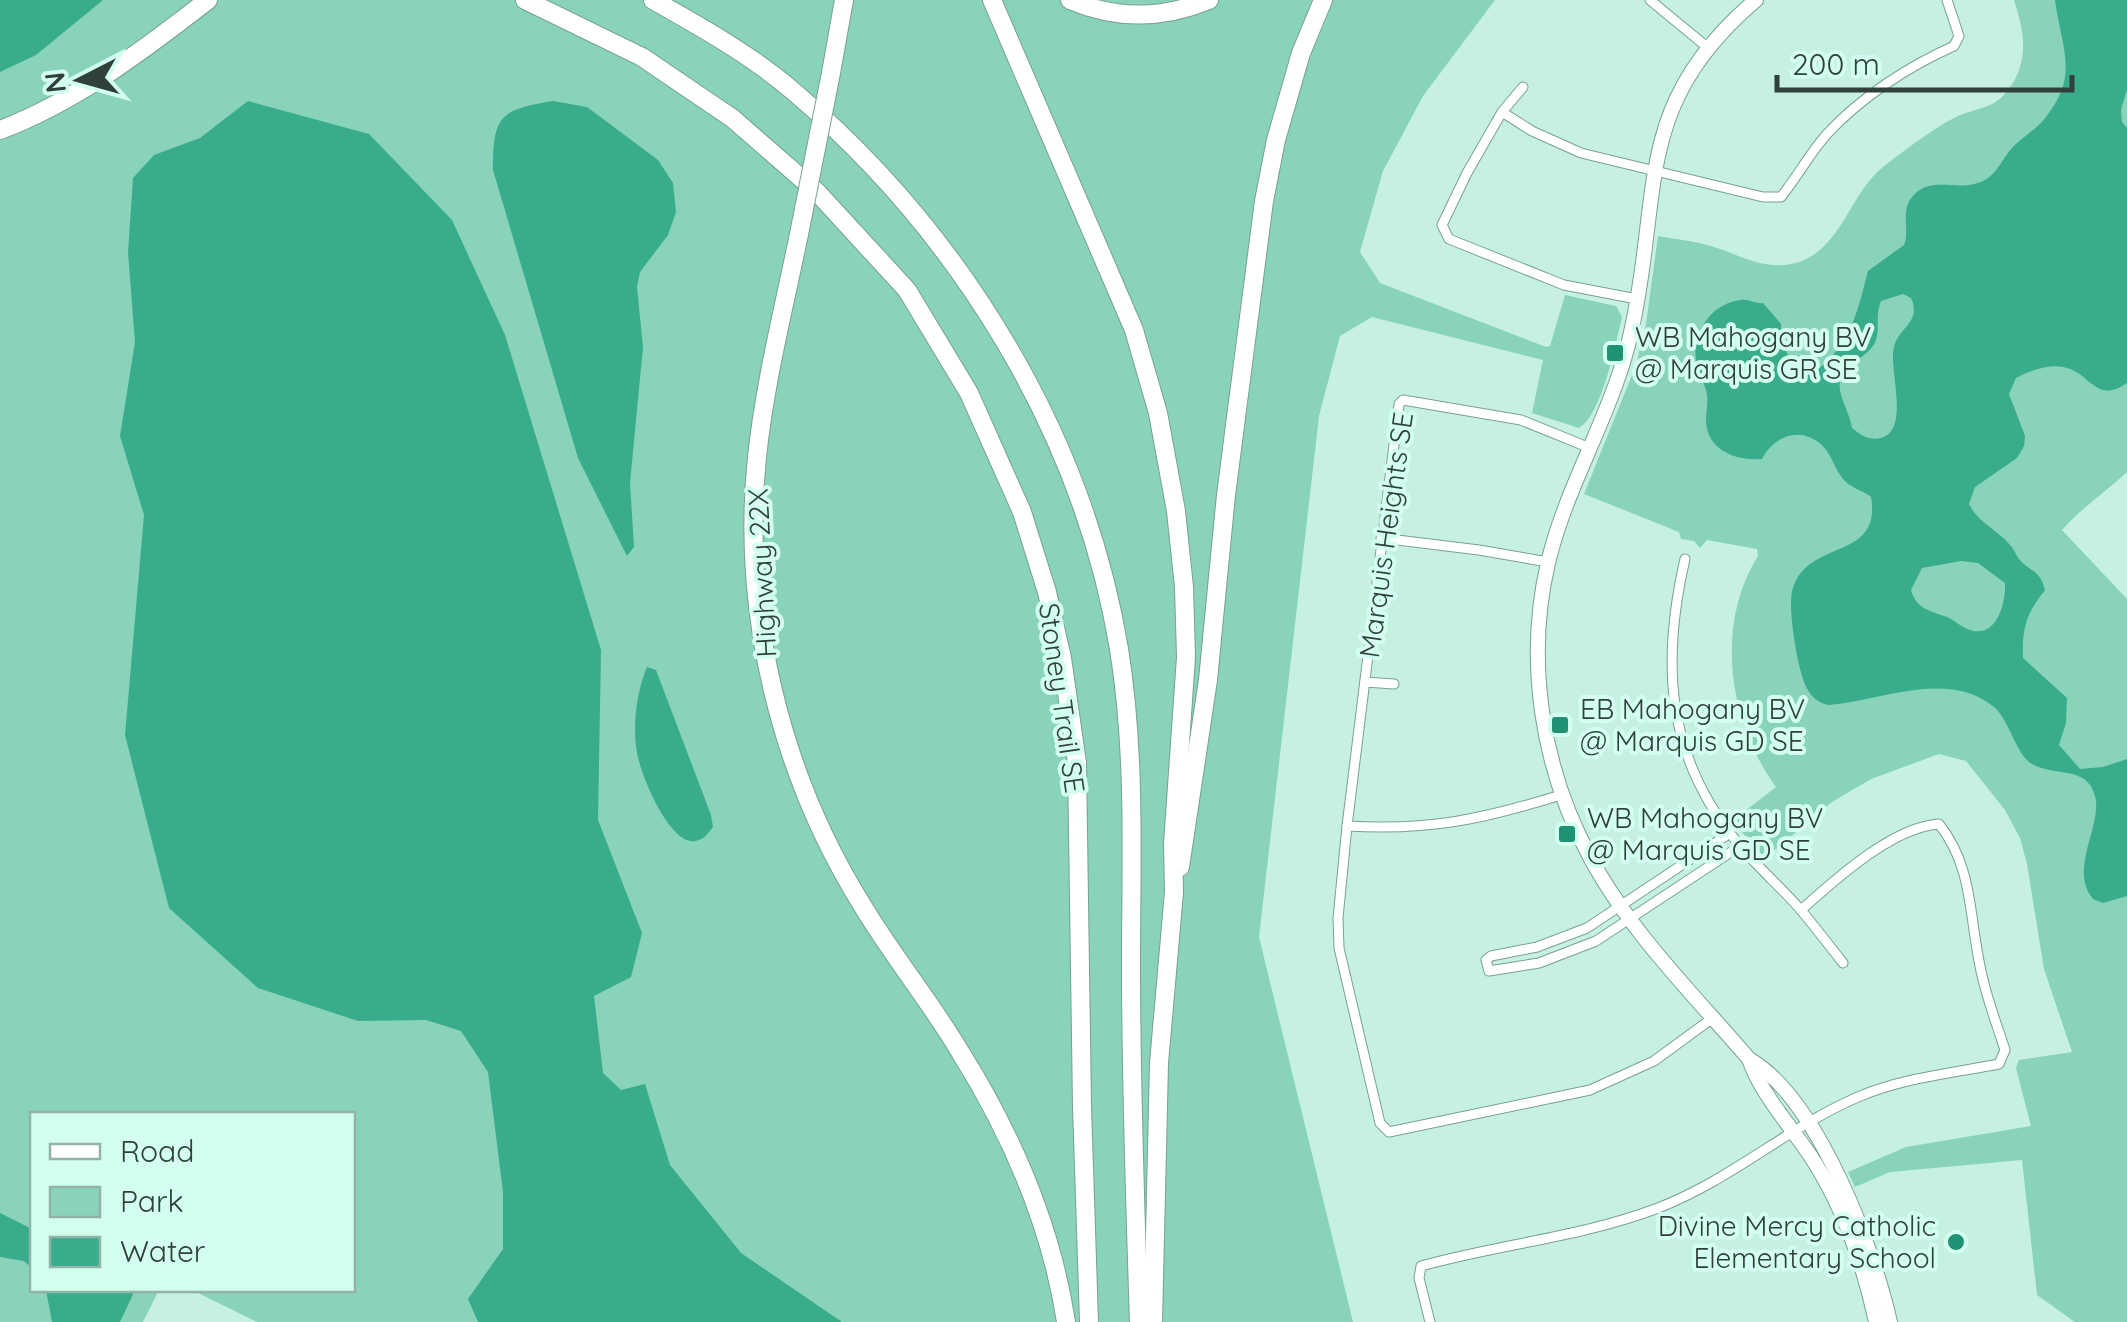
<svg xmlns="http://www.w3.org/2000/svg" width="2127" height="1322" font-family="Quicksand,sans-serif">
	<rect width="100%" height="100%" fill="#c6f1e1"/>
	<g fill="#88d3b9">
		<path d="M0 0H1495L1423 96 1383 171 1360 252 1380 283 1546 347 1550 346 1565 295 1616 306 1622 317C1616 343 1602 415 1579 428L1532 413 1543 360 1372 317 1340 336 1319 416 1259 937 1353 1322H257L192 1290H352V1114H32V1290H159L143 1322H0Z"/>
		<path d="M2014 0H2127V472C2106 492 2081 508 2062 530L2127 599V1322H2075L2037 1295 2022 1160 1890 1172 1855 1187 1848 1172 1906 1147 2031 1126 2016 1068 2019 1060 2072 1052 2044 969 2027 864 2020 838 2005 810 1966 761 1939 754 1871 779 1832 802 1765 858 1732 821 1776 787C1729 722 1714 626 1758 556L1757 549 1707 540 1700 548 1694 541 1681 539 1679 532 1584 494 1636 365 1646 324 1658 236C1675 239 1694 241 1711 246 1738 254 1762 270 1791 264 1840 255 1848 195 1883 167 1901 153 1938 125 1958 116 1984 105 1997 110 2014 81 2029 54 2023 28 2014 0Z"/>
	</g>
	<g fill="#39ac8c" fill-rule="evenodd">
		<polygon points="0,0 103,0 36,55 0,72"/>
		<path d="M2055 0H2127V89L2121 110 2122 122 2127 128V383C2095 405 2091 372 2063 367 2049 364 2029 371 2016 378L2009 394 2025 436 2024 446 2017 458 1975 487 1969 504C1978 523 1997 529 2010 545 2014 549 2016 555 2019 559 2032 574 2039 568 2045 590 2026 614 2022 628 2023 658L2067 698 2066 723 2059 745 2080 769 2103 767 2127 759V896L2103 903 2093 899C2068 869 2103 825 2095 796 2087 765 2055 777 2032 764 2016 755 2010 721 1994 707 1948 669 1881 701 1829 705 1812 702 1805 688 1801 672 1796 655 1787 603 1793 588 1809 538 1882 561 1871 497 1862 490 1851 488 1844 480 1835 470 1832 455 1822 445 1800 426 1775 435 1762 459 1737 461 1707 451 1706 421 1706 411 1709 401 1706 390 1703 380 1698 372 1696 361 1692 333 1711 303 1741 300 1750 299 1754 304 1763 303L1781 324V341L1788 355 1802 372 1810 375C1850 348 1857 314 1868 271L1904 245C1910 230 1901 214 1910 200 1927 175 1951 190 1974 184 1995 180 1999 163 2012 148 2020 139 2032 132 2041 123 2081 77 2062 52 2055 0ZM1903 294 1911 298C1922 322 1899 327 1894 347 1888 368 1911 430 1881 438 1870 441 1860 435 1852 428 1850 415 1842 402 1840 390 1836 364 1869 360 1876 340 1880 327 1875 315 1881 301ZM1961 561 1978 563 2005 583C2006 604 1996 641 1967 629 1960 626 1954 620 1947 617 1931 611 1916 609 1911 590L1922 568Z"/>
		<polygon points="248,101 369,134 452,220 505,335 601,650 598,820 642,933 631,977 594,996 603,1073 621,1090 645,1084 670,1165 741,1253 842,1322 478,1322 468,1299 503,1249 503,1192 488,1072 461,1031 426,1020 358,1021 258,988 169,908 125,735 144,515 120,436 135,342 128,253 133,178 154,155 200,138"/>
		<path d="M553 101 587 107 658 160 673 183 676 212 668 235 640 272 637 287 643 347 630 483 634 547 627 556 578 458 493 170C493 115 500 110 553 101Z"/>
		<path d="M647 667 656 670 711 815 713 827C708 833 704 840 695 841 671 845 644 782 639 761 631 734 636 692 647 667Z"/>
		<polygon points="0,1213 32,1229 32,1268 24,1261 0,1257"/>
		<polygon points="46,1290 135,1290 120,1322 52,1322"/>
	</g>
	<g fill="none" stroke-linecap="round" stroke-linejoin="round">
		<defs>
			<g id="street">
				<polyline points="1650,0 1707,47"/>
				<path d="M1523 87 1502 112 1532 131 1581 153 1763 197H1781C1797 177 1810 153 1827 134 1861 97 1909 66 1954 46L1959 36 1947 0"/>
				<polyline points="1502,112 1467,173 1442,225 1449,239 1564,285 1637,299"/>
				<polyline points="1590,448 1521,420 1403,400 1399,404 1347,826 1338,918 1339,948 1380,1123 1389,1132 1590,1090 1654,1061 1714,1017"/>
				<polyline points="1381,538 1479,550 1548,562"/>
				<path d="M1685 559C1661 663 1666 756 1737 842 1756 866 1780 886 1800 909 1815 927 1829 945 1843 963"/>
				<polyline points="1365,682 1394,684"/>
				<path d="M1347 826C1430 831 1483 819 1561 795"/>
				<polyline points="1730,833 1587,928 1537,947 1491,956 1486,960 1489,971 1539,963 1596,941 1740,846"/>
				<path d="M1430 1322 1419 1278 1421 1266C1500 1244 1582 1237 1658 1208 1731 1180 1788 1127 1858 1097 1902 1078 1953 1073 1999 1064L2005 1050C1996 1022 1985 994 1980 966 1969 915 1973 867 1939 824 1892 827 1835 880 1801 910"/>
			</g>
			<g id="secondary">
				<path d="M1756 0C1633 104 1662 189 1632 328 1615 410 1567 482 1548 563 1525 661 1542 769 1590 857 1630 932 1694 995 1749 1059 1818 1099 1873 1247 1890 1322"/>
				<path d="M1749 1059C1762 1097 1794 1129 1815 1163 1846 1213 1864 1266 1876 1322"/>
			</g>
			<g id="highway">
				<polyline points="525,0 642,57 732,118 817,192 907,290 969,393 1022,512 1047,592 1062,658 1077,763 1082,1106 1089,1322"/>
				<path d="M653 0C701 27 751 55 793 91 959 232 1083 432 1119 649 1136 754 1131 860 1131 966 1131 1085 1135 1204 1139 1322"/>
				<polyline points="992,0 1134,330 1158,413 1176,511 1184,587 1186,657 1173,844 1174,892 1159,1063 1153,1322"/>
				<path d="M1070 0C1117 20 1163 19 1209 0"/>
				<polyline points="831,73 844,0"/>
				<path d="M0 130C75 102 145 49 208 0"/>
				<path d="M799 234C784 308 765 381 757 457 741 612 780 773 862 905 892 955 929 1000 959 1050 1011 1133 1051 1224 1066 1322"/>
				<polyline points="1180,867 1208,680 1226,495 1264,201 1276,140 1301,53 1323,0"/>
			</g>
		</defs>
		<use href="#street" stroke="#78a192" stroke-width="11"/>
		<use href="#secondary" stroke="#78a192" stroke-width="16"/>
		<use href="#highway" stroke="#78a192" stroke-width="20"/>
		<use href="#street" stroke="#fff" stroke-width="9"/>
		<use href="#secondary" stroke="#fff" stroke-width="14"/>
		<use href="#highway" stroke="#fff" stroke-width="18"/>
		<defs>
			<polyline id="highway-bridge" points="799,234 831,73"/>
		</defs>
		<use href="#highway-bridge" stroke="#78a192" stroke-width="20" stroke-linecap="butt"/>
		<use href="#highway-bridge" stroke="#fff" stroke-width="18"/>
	</g>
	<g fill="#1f9275" stroke="#d3ffef" stroke-width="4">
		<rect x="1605" y="343" width="20" height="20" rx="5"/>
		<rect x="1550" y="715" width="20" height="20" rx="5"/>
		<rect x="1557" y="824" width="20" height="20" rx="5"/>
		<circle cx="1956" cy="1242" r="10"/>
	</g>
	<g text-anchor="middle" stroke-width="8" stroke-linejoin="round" paint-order="stroke">
		<g font-size="28" fill="#30413b" stroke="#d3ffef" text-anchor="start">
			<text x="1635" y="347">WB Mahogany BV<tspan x="1635" dy="32">@ Marquis GR SE</tspan></text>
			<text x="1580" y="719">EB Mahogany BV<tspan x="1580" dy="32">@ Marquis GD SE</tspan></text>
			<text x="1587" y="828">WB Mahogany BV<tspan x="1587" dy="32">@ Marquis GD SE</tspan></text>
			<text x="1936" y="1236" text-anchor="end">Divine Mercy Catholic<tspan x="1936" dy="32">Elementary School</tspan></text>
		</g>
		<g font-size="28" fill="#30413b" stroke="#d3ffef">
			<text transform="translate(1386 535) rotate(-82)" y="10">Marquis Heights SE</text>
			<text transform="translate(762 573) rotate(-93)" y="10">Highway 22X</text>
			<text transform="translate(1062 698) rotate(82)" y="10">Stoney Trail SE</text>
		</g>
	</g>
	<rect x="30" y="1112" width="325" height="180" fill="#d3ffef" stroke="#92b3a7" stroke-width="2.5"/>
	<rect x="50" y="1144" width="50" height="15" fill="#ffffff" stroke="#92b3a7" stroke-width="2.5"/>
	<text x="120" y="1162" font-size="30" fill="#30413b">Road</text>
	<rect x="50" y="1187" width="50" height="30" fill="#88d3b9" stroke="#92b3a7" stroke-width="2.5"/>
	<text x="120" y="1212" font-size="30" fill="#30413b">Park</text>
	<rect x="50" y="1237" width="50" height="30" fill="#39ac8c" stroke="#92b3a7" stroke-width="2.5"/>
	<text x="120" y="1262" font-size="30" fill="#30413b">Water</text>
	<g transform="translate(80 80) rotate(264)" stroke="#d3ffef" stroke-width="8" paint-order="stroke">
	<path d="M0-8L18 38L0 25L-18 38Z" fill="#30413b"/>
	<text y="-15" font-size="28" font-weight="bold" text-anchor="middle" fill="#30413b">N</text>
	</g>
	<path d="M1777 75v15h295v-15" fill="none" stroke="#30413b" stroke-width="5"/>
	<text x="1792" y="75" font-size="30" fill="#30413b" stroke="#d3ffef" stroke-width="8" paint-order="stroke">200 m</text>
</svg>
